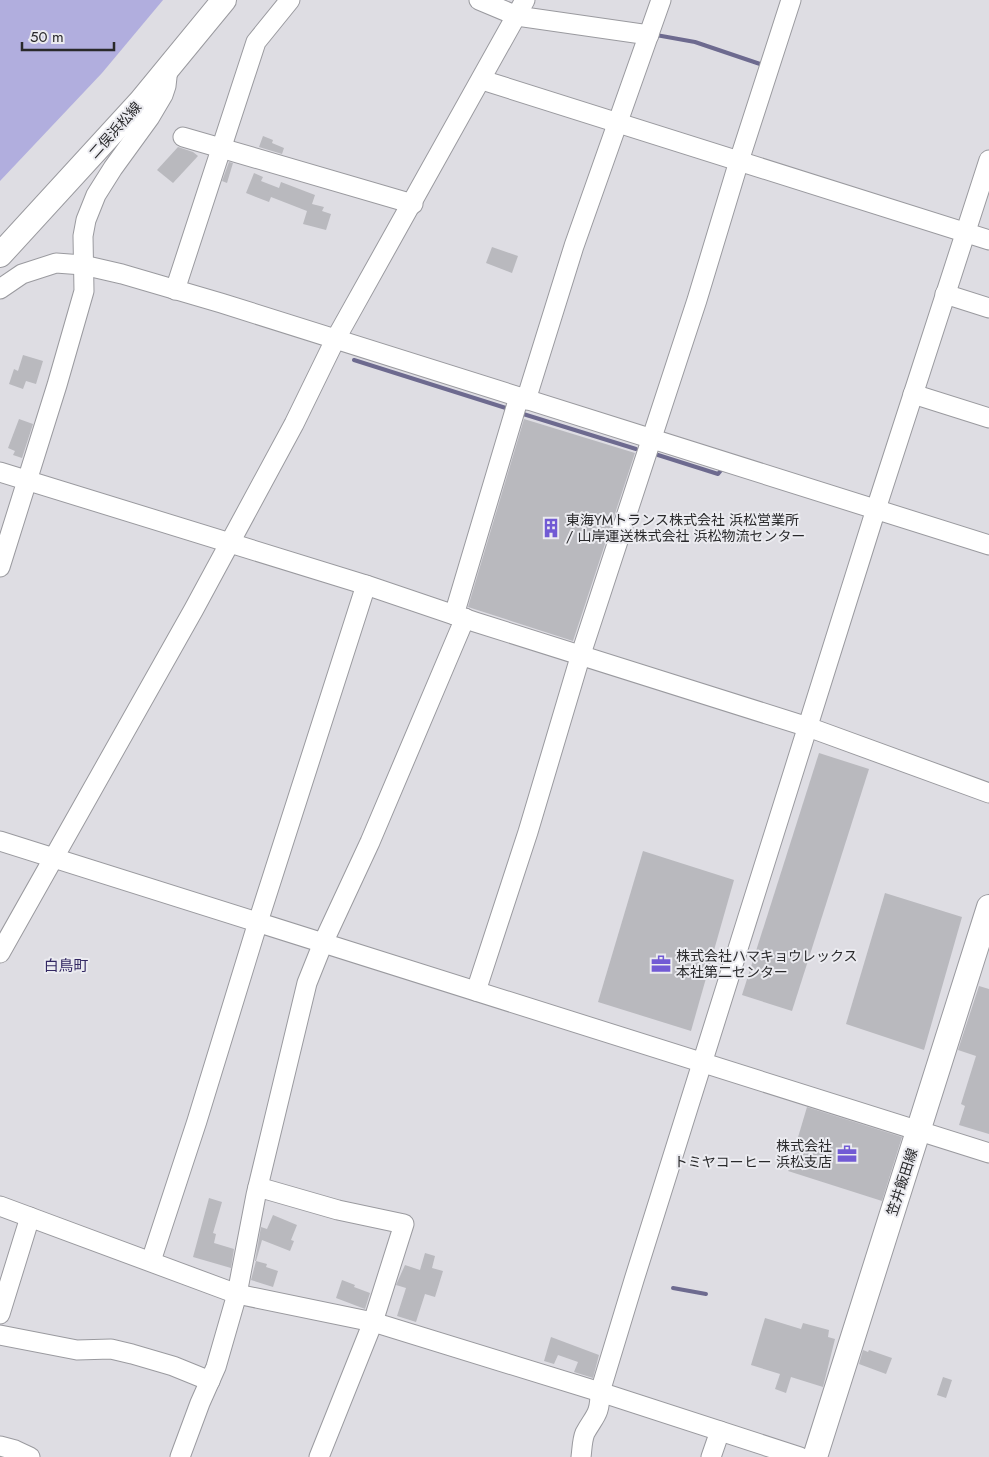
<svg xmlns="http://www.w3.org/2000/svg" width="989" height="1457" font-family="Jost,'Noto Sans JP',sans-serif">
	<rect width="100%" height="100%" fill="#dedde3"/>
	<polygon fill="#b1aede" points="0,0 163,0 102,73 0,181"/>
	<g fill="none" stroke-linecap="round" stroke-linejoin="round">
		<g stroke="#6d6a8f" stroke-width="4">
			<polyline points="656,35 695,42 763,65"/>
			<polyline points="354,360 509,409"/>
			<polyline points="520,413 636,449"/>
			<polyline points="658,455 718,474 722,469"/>
			<polyline points="673,1288 706,1294"/>
		</g>
	</g>
	<g fill="#b9b9be">
		<polygon points="263,136 273,140 272,143 284,148 282,154 259,147"/>
		<polygon points="178,147 193,152 198,156 173,183 157,170"/>
		<polygon points="229,162 233,163 227,183 222,181"/>
		<polygon points="254,173 263,177 261,181 279,188 281,182 315,195 312,204 324,207 322,211 331,214 326,230 303,224 307,211 271,197 269,202 246,193"/>
		<polygon points="492,247 518,256 512,273 486,263"/>
		<polygon points="23,355 43,361 36,384 26,381 23,389 9,384 14,369 18,371"/>
		<polygon points="19,419 33,424 22,458 13,455 15,451 8,448"/>
		<polygon points="524,419 635,453 573,641 468,607"/>
		<polygon points="819,753 869,769 792,1011 742,995"/>
		<polygon points="643,851 734,880 691,1031 598,1002"/>
		<polygon points="885,893 962,917 924,1050 846,1024"/>
		<polygon points="979,986 989,989 989,1134 959,1125 965,1106 961,1104 976,1056 958,1050"/>
		<polygon points="807,1107 902,1137 882,1201 788,1171"/>
		<polygon points="209,1198 222,1202 213,1233 216,1234 214,1243 234,1249 231,1268 193,1257"/>
		<polygon points="273,1215 297,1225 291,1240 294,1241 290,1251 262,1240 256,1261 255,1261 261,1227 267,1229"/>
		<polygon points="425,1253 435,1256 432,1268 443,1271 435,1297 425,1294 416,1322 397,1316 406,1288 396,1285 405,1265 420,1270"/>
		<polygon points="256,1261 267,1264 266,1267 278,1271 273,1287 251,1280"/>
		<polygon points="342,1280 355,1285 354,1287 370,1293 365,1309 336,1298"/>
		<polygon points="765,1318 801,1329 803,1323 829,1330 828,1337 835,1339 823,1387 791,1377 786,1393 775,1389 780,1374 751,1365"/>
		<polygon points="551,1337 599,1355 593,1378 574,1372 578,1362 558,1355 554,1364 544,1361"/>
		<polygon points="863,1350 868,1352 869,1350 892,1358 886,1374 859,1364"/>
		<polygon points="943,1377 952,1380 946,1398 937,1395"/>
	</g>
	<g fill="none" stroke-linecap="round" stroke-linejoin="round">
		<defs>
			<g id="minor">
				<polyline points="479,0 517,16 649,35"/>
				<polyline points="482,80 989,240"/>
				<polyline points="183,137 413,204"/>
				<polyline points="0,289 22,274 56,263 83,265 122,274 221,303 989,545"/>
				<polyline points="175,290 256,42 290,0"/>
				<polyline points="945,294 989,308"/>
				<polyline points="913,394 989,418"/>
				<polyline points="526,400 574,246 661,0"/>
				<polyline points="0,472 366,585 475,622 808,727 989,793"/>
				<polyline points="0,567 57,385 84,291 83,236 86,220 96,195 113,168 150,117 163,95 166,86 168,68"/>
				<polyline points="454,615 519,397"/>
				<polyline points="0,841 989,1153"/>
				<polyline points="0,953 194,609 294,424 335,340 525,0"/>
				<polyline points="476,991 528,832 581,654 697,300 739,161 791,0"/>
				<polyline points="258,1187 338,1210 404,1224 373,1322 319,1457"/>
				<polyline points="0,1206 237,1294 373,1322 600,1392 800,1457"/>
				<polyline points="151,1261 197,1121 258,922 366,585"/>
				<polyline points="0,1314 30,1217"/>
				<polyline points="0,1335 77,1350 111,1349 132,1354 173,1366 210,1381"/>
				<polyline points="0,1446 15,1450 30,1457"/>
				<polyline points="180,1457 200,1403 216,1367 237,1294 256,1195 307,983 323,943 370,842 465,618"/>
				<path d="M581 1457C582 1450 582 1440 585 1433 595 1415 600 1415 600 1392L634 1280 876 509 989 160"/>
				<polyline points="711,1457 720,1431"/>
			</g>
			<g id="major">
				<polyline points="0,255 141,101 224,0"/>
				<polyline points="815,1457 989,907"/>
			</g>
		</defs>
		<use href="#minor" stroke="#9a9a9f" stroke-width="21"/>
		<use href="#major" stroke="#9a9a9f" stroke-width="26"/>
		<use href="#minor" stroke="#fff" stroke-width="19"/>
		<use href="#major" stroke="#fff" stroke-width="24"/>
	</g>
	<defs>
		<symbol id="building-bare" viewBox="-9 -9 18 18"><path d="M-4-6H4V6H1V3H-1V6H-4ZM-2.5-4.3h1.7v1.8h-1.7ZM.8-4.3h1.7v1.8H.8ZM-2.5-1h1.7V.8h-1.7ZM.8-1h1.7V.8H.8Z" fill="#715ad4" stroke="#ebebf0" stroke-width="2.5" paint-order="stroke"/></symbol>
		<symbol id="office-bare" viewBox="-9 -9 18 18"><path d="M-6-3h4V-5.5h4V-3h4V5H-6ZM-1-4.5V-3h2v-1.5ZM-6 0V1H6V0Z" fill="#715ad4" stroke="#ebebf0" stroke-width="2.5" paint-order="stroke"/></symbol>
	</defs>
	<g fill-rule="evenodd">
		<use href="#building-bare" x="537" y="514" width="28" height="28"/>
		<use href="#office-bare" x="647" y="950" width="28" height="28"/>
		<use href="#office-bare" x="833" y="1140" width="28" height="28"/>
	</g>
	<g text-anchor="middle" stroke-width="4" stroke-linejoin="round" paint-order="stroke">
		<g font-size="14" fill="#29292b" stroke="#ebebf0">
			<text transform="translate(115 130) rotate(-48)" y="5">二俣浜松線</text>
			<text transform="translate(902 1182) rotate(-72)" y="5">笠井飯田線</text>
		</g>
		<g font-size="14" fill="#29292b" stroke="#ebebf0" text-anchor="start">
			<text x="566" y="525">東海YMトランス株式会社 浜松営業所<tspan x="566" dy="16">/ 山岸運送株式会社 浜松物流センター</tspan></text>
			<text x="676" y="961">株式会社ハマキョウレックス<tspan x="676" dy="16">本社第二センター</tspan></text>
			<text x="832" y="1151" text-anchor="end">株式会社<tspan x="832" dy="16">トミヤコーヒー 浜松支店</tspan></text>
		</g>
		<g font-size="15" fill="#322762" stroke="#ebebf0">
			<text x="66" y="971">白鳥町</text>
		</g>
	</g>
	<path d="M22 42v8h92v-8" fill="none" stroke="#29292b" stroke-width="2.5"/>
	<text x="30" y="42" font-size="15" fill="#29292b" stroke="#ebebf0" stroke-width="4" paint-order="stroke">50 m</text>
</svg>
